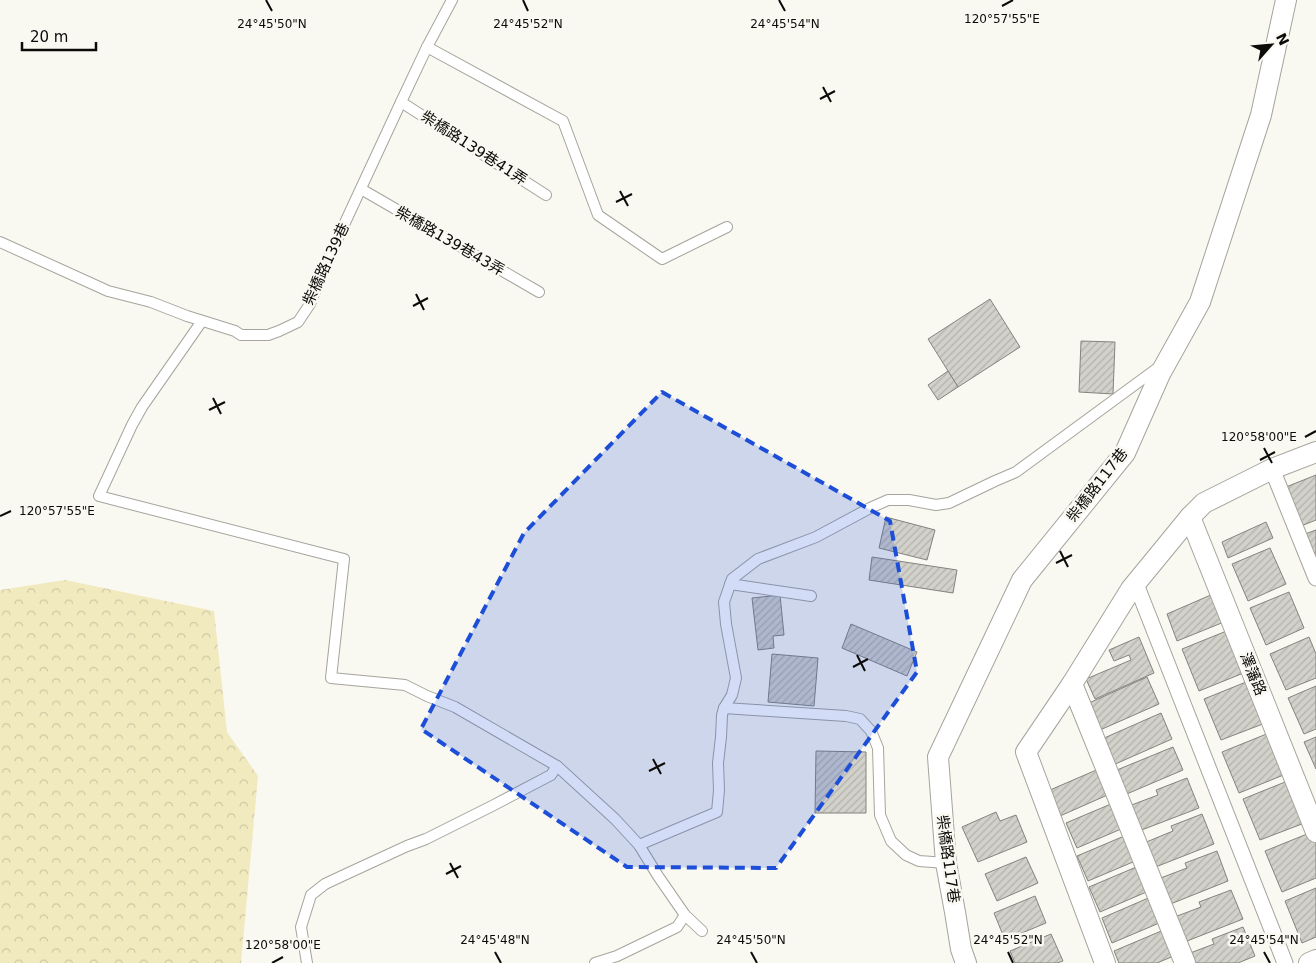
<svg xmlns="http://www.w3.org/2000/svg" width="1316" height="963" font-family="'DejaVu Sans','Noto Sans TC',sans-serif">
	<defs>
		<pattern id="forest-crowns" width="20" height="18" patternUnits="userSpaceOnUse" patternTransform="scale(1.25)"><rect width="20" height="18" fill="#f2eabf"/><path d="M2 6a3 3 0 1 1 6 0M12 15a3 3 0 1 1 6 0" fill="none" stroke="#cec7a3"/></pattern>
		<pattern id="building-hatch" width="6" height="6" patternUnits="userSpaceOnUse" patternTransform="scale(1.25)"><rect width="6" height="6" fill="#d2d1ca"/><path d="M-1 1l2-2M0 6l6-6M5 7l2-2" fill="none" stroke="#b3b2ac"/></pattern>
	</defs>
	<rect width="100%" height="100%" fill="#f9f8f1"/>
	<polygon fill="url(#forest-crowns)" points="65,580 214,611 227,732 258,776 241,963 0,963 0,590"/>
	<g fill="url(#building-hatch)" stroke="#84837d">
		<polygon points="990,299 1020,347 958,387 928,339"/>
		<polygon points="1081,341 1115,342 1113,394 1079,392"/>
		<polygon points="948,371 958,387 938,400 928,385"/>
		<polygon points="1316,475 1316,520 1301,526 1286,487"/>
		<polygon points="886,517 935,530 927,560 879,548"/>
		<polygon points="1266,522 1273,538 1228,558 1222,542"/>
		<polygon points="1316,530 1316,562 1305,534"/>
		<polygon points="1270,548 1286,584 1248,601 1232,564"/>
		<polygon points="872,557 957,570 953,593 869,580"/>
		<polygon points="1289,592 1304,628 1266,645 1250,608"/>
		<polygon points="1213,594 1224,622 1177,641 1167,614"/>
		<polygon points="780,595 784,635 773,636 774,648 758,650 752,598"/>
		<polygon points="851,624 917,652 907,676 842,648"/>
		<polygon points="1229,630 1246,672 1199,691 1182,649"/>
		<polygon points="1139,637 1154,673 1095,699 1086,679 1131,660 1129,655 1114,661 1109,650"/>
		<polygon points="1309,637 1316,654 1316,678 1286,690 1270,654"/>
		<polygon points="772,654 818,658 814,706 768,702"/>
		<polygon points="1147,677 1159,704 1100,730 1089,703"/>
		<polygon points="1251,680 1268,722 1221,740 1204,699"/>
		<polygon points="1316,686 1316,729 1304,734 1288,698"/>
		<polygon points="1161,713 1172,739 1113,765 1102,739"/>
		<polygon points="1269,733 1286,774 1239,793 1222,752"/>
		<polygon points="1316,737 1316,769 1304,742"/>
		<polygon points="1173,747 1183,770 1122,796 1112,772"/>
		<polygon points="816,751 866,752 866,813 815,813"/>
		<polygon points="1101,768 1112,793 1060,816 1050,790"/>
		<polygon points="1187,778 1199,808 1139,831 1129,806 1158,795 1156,790"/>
		<polygon points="1290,780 1307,822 1260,840 1243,799"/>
		<polygon points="1118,801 1128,826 1077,848 1066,823"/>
		<polygon points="996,812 1000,821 1016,815 1027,842 978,862 962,827"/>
		<polygon points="1202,814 1214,844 1153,868 1144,843 1173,831 1171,826"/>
		<polygon points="1312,832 1316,841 1316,878 1282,892 1265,851"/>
		<polygon points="1129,834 1140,859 1088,881 1077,856"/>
		<polygon points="1217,851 1228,881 1168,905 1158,879 1187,868 1185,863"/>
		<polygon points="1026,857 1038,883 997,901 985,874"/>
		<polygon points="1141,865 1151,890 1100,912 1089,887"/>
		<polygon points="1316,888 1316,937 1302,943 1285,901"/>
		<polygon points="1231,890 1243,919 1182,943 1172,918 1201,907 1199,902"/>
		<polygon points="1035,896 1046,923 1005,940 994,913"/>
		<polygon points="1153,896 1164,921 1112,943 1102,918"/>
		<polygon points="1243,927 1255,956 1238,963 1188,963 1185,955 1214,944 1212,939"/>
		<polygon points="1166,929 1176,955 1157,963 1119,963 1114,951"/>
		<polygon points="1051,934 1063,961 1057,963 1015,963 1010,951"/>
	</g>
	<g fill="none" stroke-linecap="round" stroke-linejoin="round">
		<defs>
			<g id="service">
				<polyline points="427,47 563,121 598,215 662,259 727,227"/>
				<polyline points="401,102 546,195"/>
				<polyline points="361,189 539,292"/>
				<polyline points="0,242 108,291 151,302 187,316 235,331 241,335 268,335 279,331 298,322 310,304 323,270 401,102 427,47 452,0"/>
				<polyline points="202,321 142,407 132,425 99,496 344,559 331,678 405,685 427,696 455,707 557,766 615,819 639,845 658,876 685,915 702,931"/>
				<polyline points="730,584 811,596"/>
				<polyline points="724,708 846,716 860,719 871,731 878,748 880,815 891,841 906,855 919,861 946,863"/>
				<polyline points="639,845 717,812 719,790 718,763 721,737 722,715 724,708 732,695 736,678 726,624 724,602 732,579 758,559 816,537 870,508 888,500 909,500 936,505 949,503 995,481 1016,472 1159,367"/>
				<polyline points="307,963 301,927 311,895 325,884 342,876 407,846 426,839 492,806 551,775 557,766"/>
				<polyline points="595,963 617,956 677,927 685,915"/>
			</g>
			<g id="pedestrian">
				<polyline points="1272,469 1316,578"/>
				<polyline points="1136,584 1285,963"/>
			</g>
			<g id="minor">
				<polyline points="1190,517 1316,832"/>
				<polyline points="1072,684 1185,963"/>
				<polyline points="966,963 961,949 955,912 946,863 938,757 1022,580 1125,453 1160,374 1200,302 1261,115 1286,0"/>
				<polyline points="1105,963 1026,752 1072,684 1131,589 1190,517 1204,503 1272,469 1316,452"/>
				<polyline points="1309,963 1316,960"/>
			</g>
		</defs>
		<use href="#service" stroke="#a5a49d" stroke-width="12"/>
		<use href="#pedestrian" stroke="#a5a49d" stroke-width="17"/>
		<use href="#minor" stroke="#a5a49d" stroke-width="22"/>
		<use href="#service" stroke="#fff" stroke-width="10"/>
		<use href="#pedestrian" stroke="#fff" stroke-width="15"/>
		<use href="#minor" stroke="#fff" stroke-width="20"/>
	</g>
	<path fill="#1d4ed8" fill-opacity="0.2" stroke="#1d4ed8" stroke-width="4" stroke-dasharray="10 6" stroke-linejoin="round" d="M662 392 890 521 917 672 776 868 627 867 421 729 524 533Z"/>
	<path fill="none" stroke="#0c0b09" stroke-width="2" d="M266 0 272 11M523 0 528 11M779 0 785 11M1002 6 1013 0M823 87 831 102M820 99 835 91M620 191 628 206M616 202 632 194M416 294 424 310M413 306 428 298M213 398 221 414M209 410 225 402M1305 437 1316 431M1264 448 1272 463M1260 460 1275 452M0 516 11 511M1060 551 1068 567M1056 563 1072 555M857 655 865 671M853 667 868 659M653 759 661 774M649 771 665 763M450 863 458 878M446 874 461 866M495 952 501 963M751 952 757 963M1008 952 1013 963M1264 952 1270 963M272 963 283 957"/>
	<g text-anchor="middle" stroke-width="5" stroke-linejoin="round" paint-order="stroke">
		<g font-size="15" fill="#0c0b09" stroke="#f9f8f1">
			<text transform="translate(474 148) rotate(33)" y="5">柴橋路139巷41弄</text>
			<text transform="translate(450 241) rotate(30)" y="5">柴橋路139巷43弄</text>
			<text transform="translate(326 264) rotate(-65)" y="5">柴橋路139巷</text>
			<text transform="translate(1097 485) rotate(-52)" y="5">柴橋路117巷</text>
			<text transform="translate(1253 674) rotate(68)" y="5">澤藩路</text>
			<text transform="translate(948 859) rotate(82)" y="5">柴橋路117巷</text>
		</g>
	</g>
	<g font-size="12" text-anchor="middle" fill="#0c0b09" stroke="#f9f8f1" stroke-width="5" stroke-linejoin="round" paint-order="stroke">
		<text x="1002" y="23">120°57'55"E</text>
		<text x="272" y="28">24°45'50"N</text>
		<text x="528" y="28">24°45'52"N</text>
		<text x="785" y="28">24°45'54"N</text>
		<text x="1259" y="441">120°58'00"E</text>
		<text x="57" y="515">120°57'55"E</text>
		<text x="495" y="944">24°45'48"N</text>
		<text x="751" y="944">24°45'50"N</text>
		<text x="1008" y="944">24°45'52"N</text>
		<text x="1264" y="944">24°45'54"N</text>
		<text x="283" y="949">120°58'00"E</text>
	</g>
	<g transform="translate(1271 45) rotate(63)" stroke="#f9f8f1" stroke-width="4" paint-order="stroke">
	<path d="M0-4L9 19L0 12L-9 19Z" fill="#0c0b09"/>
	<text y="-8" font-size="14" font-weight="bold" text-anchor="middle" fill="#0c0b09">N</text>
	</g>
	<path d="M22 42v8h74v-8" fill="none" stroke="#0c0b09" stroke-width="2.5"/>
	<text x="30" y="42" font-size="15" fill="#0c0b09" stroke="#f9f8f1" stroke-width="4" paint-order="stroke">20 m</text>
</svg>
